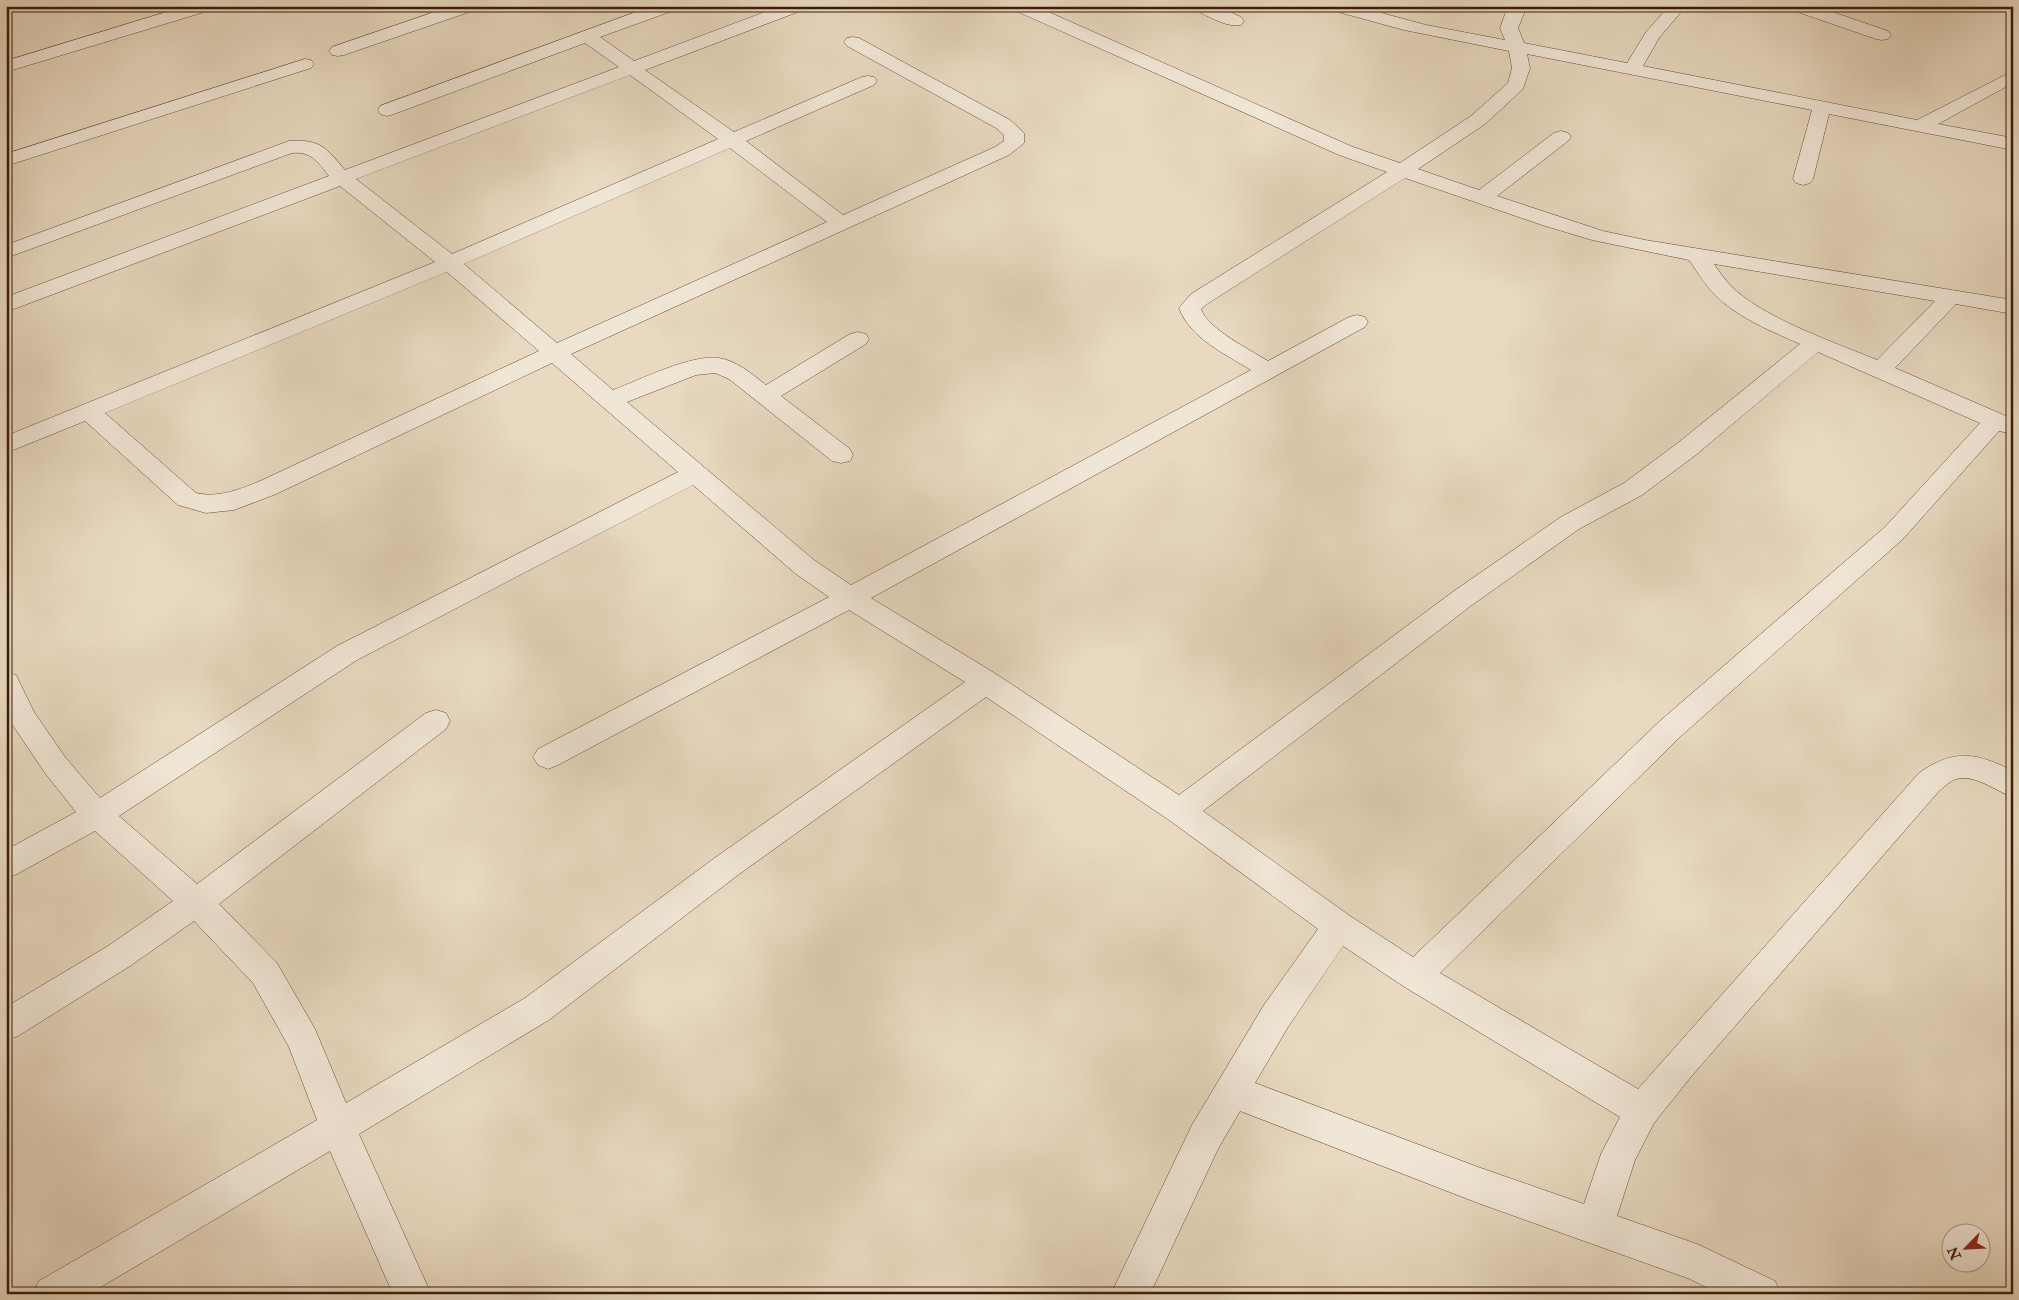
<svg xmlns="http://www.w3.org/2000/svg" width="2019" height="1300" font-family="'IM FELL Double Pica',serif">
	<rect width="100%" height="100%" fill="#e8d9c0"/>
	<filter id="stains"><feTurbulence type="fractalNoise" baseFrequency=".004" numOctaves="4"/><feColorMatrix values="0 0 0 0 .2 0 0 0 0 .09 0 0 0 0 .02 0 0 0 .5 -.17"/></filter>
	<radialGradient id="worn" r=".72"><stop offset=".6" stop-color="#630" stop-opacity="0"/><stop offset="1" stop-color="#630" stop-opacity=".3"/></radialGradient>
	<g fill="none" stroke-linecap="round" stroke-linejoin="round">
		<defs>
			<g id="street">
				<polygon points="186,6 213,6 211,10 6,72 6,61"/>
				<polygon points="452,6 477,6 475,10 344,55 338,56 332,55 329,51 332,47"/>
				<path d="M652 6H677L675 10 600 37 634 61 781 6H805L803 10 645 70 734 132 862 77 868 76 874 77 877 81 874 85 746 141 843 215 995 147 1004 141V135L996 128 847 46 844 42 847 38 853 37 859 38 1010 120 1024 133V143L1009 155 571 354 613 390C640 380 691 354 719 358 737 361 752 374 766 385L850 334 858 332 866 334 869 339 866 344 781 396 850 449 853 455 850 461 841 463 832 461 729 379 715 373 696 375 627 402 814 560 851 585 1251 370C1225 354 1190 338 1179 308L1191 294 1387 172 1339 155 1014 10 1012 6H1035L1353 147 1400 163 1471 116 1508 83 1512 68 1509 51 1404 30 1331 10 1329 6H1356L1426 25 1505 40 1500 28 1507 9 1509 6H1527L1518 28 1524 43 1627 63 1646 32 1669 6H1686L1659 38 1643 66 1917 120 2013 71V83L1938 124 2013 138V150L1829 114 1813 179 1810 183 1803 185 1796 183 1793 179 1812 110 1527 54 1530 68 1523 89 1485 124 1418 169 1479 190 1554 133 1561 131 1568 133 1571 137 1568 141 1497 196 1603 231 1645 240 2013 300V314L1956 304 1895 368 2013 419V434L1999 431 1903 539 1681 736 1440 973 1638 1089 1919 773C1953 749 1976 752 2013 771V797C1995 791 1976 774 1956 779 1950 781 1944 787 1939 791L1690 1078 1654 1123 1635 1160 1617 1216 1697 1244 1775 1281 1781 1294H1720L1690 1279 1478 1203 1240 1111 1218 1149 1150 1294H1111L1192 1125 1264 1005 1318 929 1169 820 986 697 738 875 549 1020 359 1134 431 1294H393L330 1151 89 1294H33L39 1281 317 1120 289 1047 253 983 194 921 130 966 18 1036 6 1040V1007L108 946 173 901 95 831 17 874 6 878V850L76 812 45 773 8 718 6 672 16 675 34 712 65 757 100 798 337 646 678 472 552 363 276 494 234 510 206 513 178 505 85 421 6 453V436L435 262 340 186 6 312V297L329 176C318 162 311 151 292 153L6 258V245L289 141C321 139 326 148 345 170L619 67 585 43 394 114 387 116 380 114 378 110 380 106ZM630 75 718 139 452 254 356 179ZM730 148 827 222 557 343 464 264ZM1405 178 1542 225 1592 240 1689 260C1697 271 1705 285 1715 295 1738 318 1771 331 1800 344L1679 442 1624 483 1561 517 1454 591 1179 795 996 674 871 598 1365 327 1368 322 1365 317 1357 315 1349 317 1268 361C1249 349 1209 330 1201 309L1207 304ZM1714 264 1935 301 1877 360C1834 342 1762 318 1730 285 1724 279 1719 271 1714 264ZM447 272 539 351 258 482C238 490 218 498 196 493L105 413ZM1818 352 1980 423 1885 527 1661 720 1413 957 1350 916 1203 811 1472 605 1579 529 1642 495 1697 454ZM693 485 796 574 829 597 538 749 533 757 538 765 548 769 558 765 849 610 965 682 716 857 525 998 346 1103 315 1029 277 963 219 904 446 729 450 721 446 713 436 710 426 713 197 884 119 816 357 660ZM1343 946 1403 986 1620 1117 1601 1154 1584 1204 1478 1167 1255 1083 1288 1027Z"/>
				<path d="M1193 6H1216L1241 17 1244 21 1241 25C1227 28 1208 16 1195 10Z"/>
				<polygon points="1790,6 1815,6 1888,31 1891,35 1888,39 1882,40 1876,39 1792,10"/>
				<polygon points="305,59 311,60 314,64 311,68 6,166 6,154"/>
			</g>
		</defs>
		<use href="#street" stroke="#664b38" stroke-width="1"/>
		<use href="#street" fill="#f0e6d6" fill-rule="evenodd"/>
	</g>
	<rect width="2019" height="1300" fill="none" stroke="#e8d9c0" stroke-width="25"/>
	<rect x="8" y="8" width="2004" height="1285" fill="none" stroke="#3a1c0a" stroke-width="2.5"/>
	<rect x="12" y="12" width="1994" height="1275" fill="none" stroke="#3a1c0a"/>
	<g transform="translate(1966 1248) rotate(246)"><circle r="24" fill="#f0e6d6" stroke="#a79584"/>
	<path d="M0-4L9 19L0 12L-9 19Z" fill="#8f2418"/>
	<text y="-8" font-size="14" font-weight="bold" text-anchor="middle" fill="#3a1c0a">N</text>
	</g>
	<rect width="100%" height="100%" filter="url(#stains)"/>
	<rect width="100%" height="100%" fill="url(#worn)"/>
</svg>
